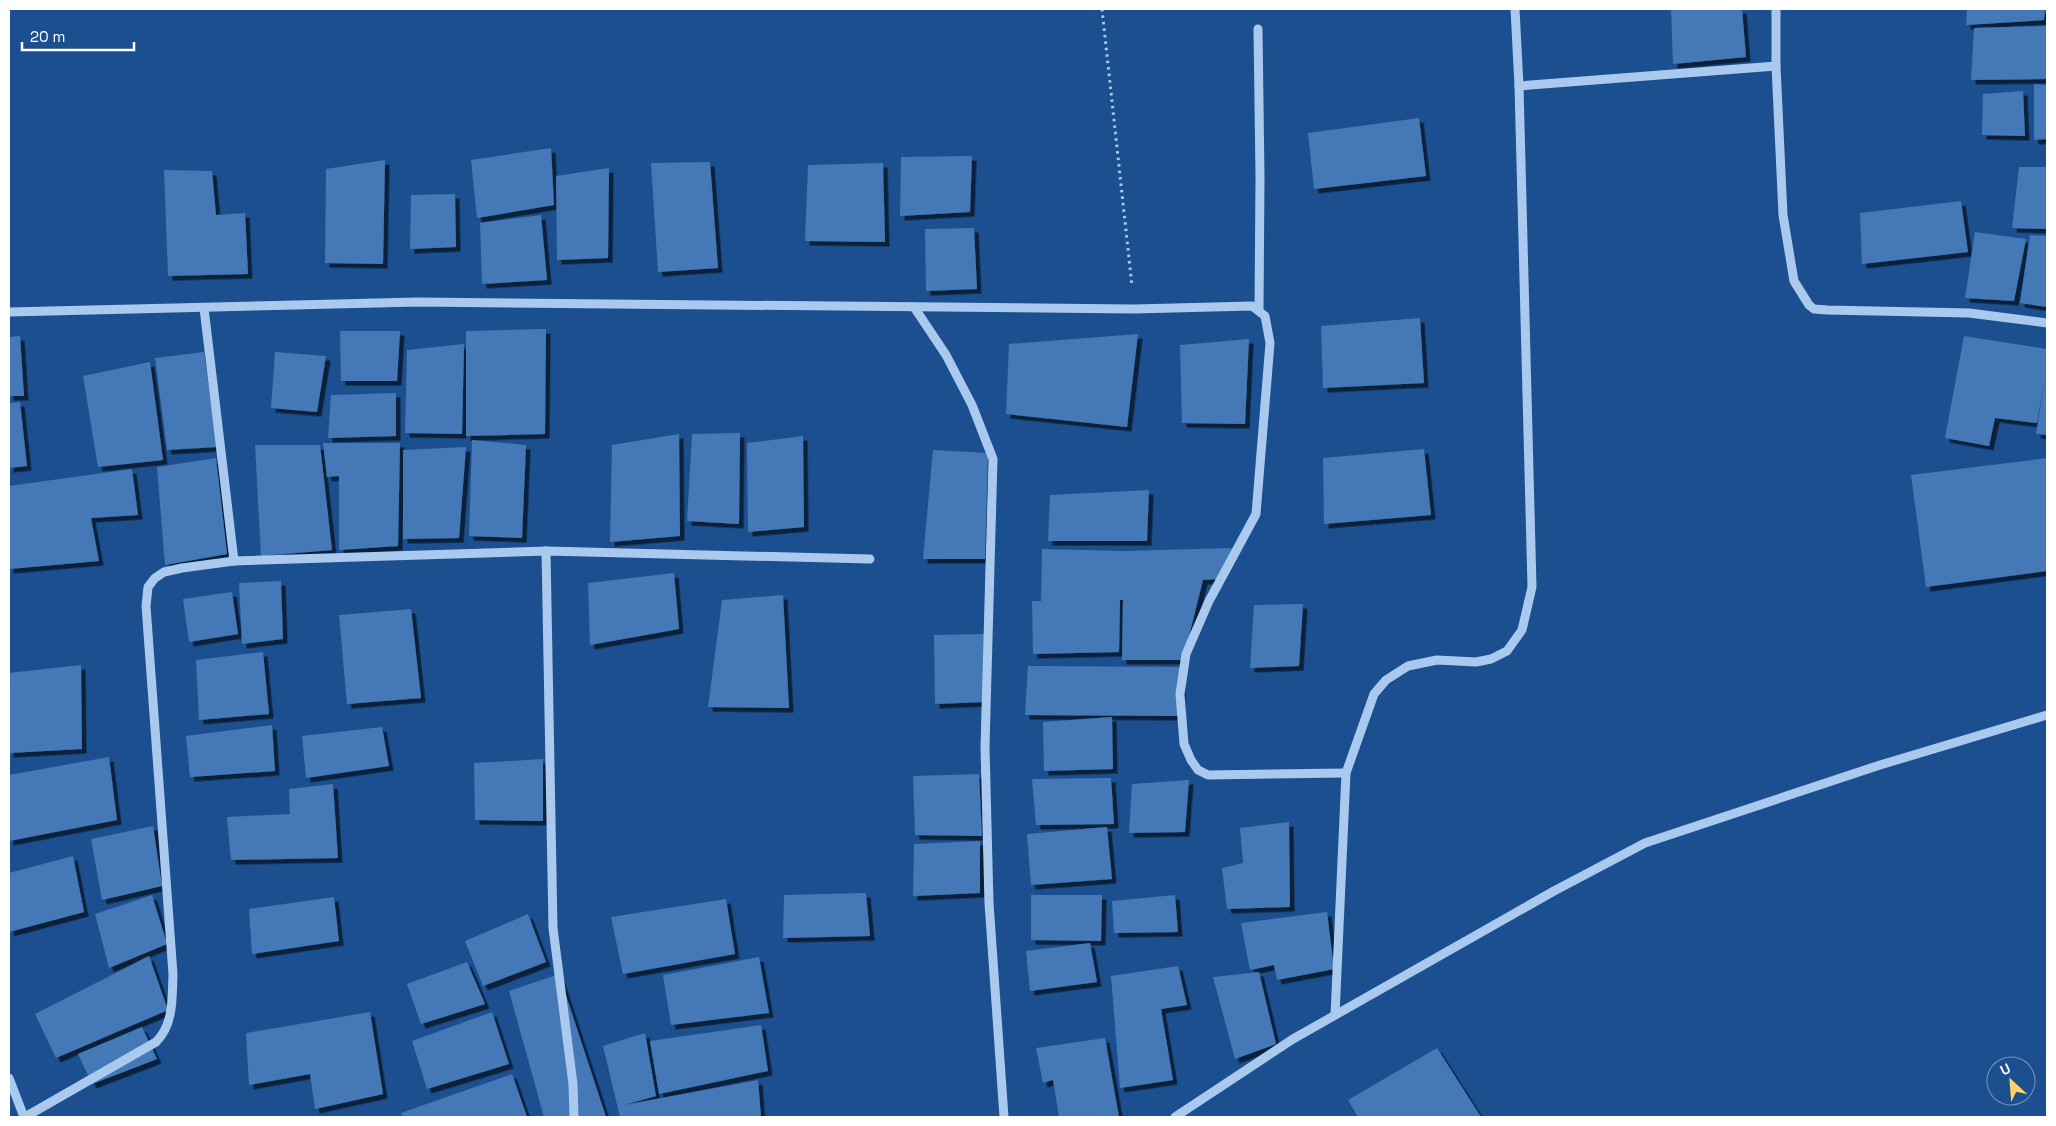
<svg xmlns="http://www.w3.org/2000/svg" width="2056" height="1126" font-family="'Space Grotesk',sans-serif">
	<defs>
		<filter id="shadow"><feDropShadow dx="4.5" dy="4.5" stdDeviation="0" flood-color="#0009"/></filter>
	</defs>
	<rect width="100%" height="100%" fill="#1b4f8f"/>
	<g fill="#4478b7" filter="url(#shadow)">
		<polygon points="1671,9 1742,9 1746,57 1673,64"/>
		<polygon points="1967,9 2045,9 2044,20 1966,25"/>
		<polygon points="2047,26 2047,79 1971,80 1974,28"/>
		<polygon points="2034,84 2047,85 2047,139 2034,140"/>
		<polygon points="2023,91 2025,136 1982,135 1983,94"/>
		<polygon points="1419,118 1426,176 1314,189 1308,133"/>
		<polygon points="551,148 554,205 477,218 471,160"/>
		<polygon points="972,156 970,212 900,216 901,157"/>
		<polygon points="385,160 383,264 325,263 326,169"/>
		<polygon points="710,162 718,268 658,272 651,163"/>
		<polygon points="883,163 885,242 805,241 808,165"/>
		<polygon points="2019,167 2047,167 2047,229 2012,228"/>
		<polygon points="609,168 608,258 557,260 556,176"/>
		<polygon points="164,170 212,171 216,215 245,213 248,274 168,276"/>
		<polygon points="455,194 456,247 410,249 411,195"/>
		<polygon points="1961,201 1968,252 1862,264 1860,213"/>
		<polygon points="541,215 547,280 482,284 480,223"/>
		<polygon points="974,228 977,289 926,291 925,229"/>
		<polygon points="1975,232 2026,239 2014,301 1965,298"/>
		<polygon points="2030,235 2047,236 2047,307 2020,303"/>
		<polygon points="1420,318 1424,383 1323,388 1321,326"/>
		<polygon points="546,329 545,434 466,436 466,331"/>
		<polygon points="340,331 400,331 397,381 341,381"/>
		<polygon points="1138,334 1127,427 1006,414 1009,344"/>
		<polygon points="20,336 24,396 9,396 9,337"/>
		<polygon points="1964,336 2047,349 2047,435 2036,434 2045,377 2037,423 1995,418 1989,446 1945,438"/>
		<polygon points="1249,339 1245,424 1182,423 1180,345"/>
		<polygon points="464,344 462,434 405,433 407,350"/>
		<polygon points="204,352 217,447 167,450 155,358"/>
		<polygon points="275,352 326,356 317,412 271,408"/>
		<polygon points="150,362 163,460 98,467 83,376"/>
		<polygon points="396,393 396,436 328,438 331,395"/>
		<polygon points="20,402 27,466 9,468 9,403"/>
		<polygon points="740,433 739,524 687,521 692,434"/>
		<polygon points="679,434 680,536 610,542 612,445"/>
		<polygon points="803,436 804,527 748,532 747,443"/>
		<polygon points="472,440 526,445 522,538 469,536"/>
		<polygon points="323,443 400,443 398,546 339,550 339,476 327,477"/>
		<polygon points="255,445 320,445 332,550 261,556"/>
		<polygon points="466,447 459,538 403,539 403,450"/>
		<polygon points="1424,449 1431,515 1324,524 1323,458"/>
		<polygon points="933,450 988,453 985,559 923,559"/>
		<polygon points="216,458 227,554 165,565 157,467"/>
		<polygon points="2047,458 2047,571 1926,587 1911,475"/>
		<polygon points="132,469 138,515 91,518 99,561 9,569 9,486"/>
		<polygon points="1149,490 1147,541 1048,541 1050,495"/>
		<polygon points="1232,548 1219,579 1203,580 1183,660 1122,660 1123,600 1120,600 1119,652 1033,654 1032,601 1041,601 1042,549 1124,551"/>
		<polygon points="674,573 679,629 590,645 588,583"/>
		<polygon points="281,581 283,639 242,644 239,583"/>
		<polygon points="232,592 238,634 189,642 183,599"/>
		<polygon points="783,595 789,708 708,707 722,600"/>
		<polygon points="1303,604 1299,666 1250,668 1254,605"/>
		<polygon points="411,609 421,698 347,704 339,615"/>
		<polygon points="985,634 984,702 935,704 934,635"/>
		<polygon points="263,652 269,714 199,720 196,660"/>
		<polygon points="81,665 82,749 9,753 9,673"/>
		<polygon points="1028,666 1181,667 1181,716 1025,715"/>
		<polygon points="1112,717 1113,769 1044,771 1043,722"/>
		<polygon points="272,725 275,771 190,777 186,736"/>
		<polygon points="382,727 389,766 306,778 302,736"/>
		<polygon points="109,757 117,820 9,841 9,775"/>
		<polygon points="543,759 543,821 475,820 474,763"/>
		<polygon points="979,774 982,836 915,835 913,776"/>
		<polygon points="1111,778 1114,824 1036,825 1032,779"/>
		<polygon points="1189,780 1185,832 1129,833 1132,784"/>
		<polygon points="333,784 338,858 231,860 227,817 290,814 289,789"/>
		<polygon points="1289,822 1290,907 1227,909 1222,868 1243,863 1240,828"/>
		<polygon points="153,826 162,886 102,900 91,839"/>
		<polygon points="1107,827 1112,879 1031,885 1027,834"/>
		<polygon points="980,841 980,893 913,896 914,844"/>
		<polygon points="73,856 84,912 9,932 9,873"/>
		<polygon points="866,893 870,936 783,938 784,895"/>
		<polygon points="152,895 167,944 109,968 95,914"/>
		<polygon points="1031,895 1102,895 1101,941 1031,940"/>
		<polygon points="1175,895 1178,932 1114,933 1112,901"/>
		<polygon points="334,897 339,941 252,954 249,909"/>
		<polygon points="726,899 735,954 623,974 611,917"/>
		<polygon points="1327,912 1334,969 1277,980 1274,965 1250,970 1241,923"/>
		<polygon points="528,914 546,962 483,986 465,941"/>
		<polygon points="1090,943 1097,982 1030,991 1026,951"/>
		<polygon points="149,956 168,1010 56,1058 35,1014"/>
		<polygon points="759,957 769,1013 671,1025 663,975"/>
		<polygon points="467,962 485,1004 421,1024 407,984"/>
		<polygon points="1178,966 1187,1005 1161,1009 1173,1080 1120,1088 1111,976"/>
		<polygon points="1259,972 1276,1044 1235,1059 1213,977"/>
		<polygon points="559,974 606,1117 544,1117 509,991"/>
		<polygon points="370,1012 383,1094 315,1109 310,1074 249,1085 246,1033"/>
		<polygon points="492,1012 509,1064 427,1089 412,1041"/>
		<polygon points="761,1025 768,1071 659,1094 650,1041"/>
		<polygon points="142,1027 157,1059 92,1084 78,1054"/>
		<polygon points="645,1033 656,1096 624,1105 758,1080 761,1117 620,1117 603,1046"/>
		<polygon points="1105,1038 1119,1117 1059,1117 1053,1080 1043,1083 1036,1048"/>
		<polygon points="1437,1048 1481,1117 1358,1117 1348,1100"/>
		<polygon points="512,1074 527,1117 403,1117 401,1113"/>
	</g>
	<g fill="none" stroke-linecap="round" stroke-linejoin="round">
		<polyline stroke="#a9c9ee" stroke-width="3" stroke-dasharray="2.5 4" stroke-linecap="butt" points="1102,9 1132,286"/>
		<g stroke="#a9c9ee" stroke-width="9">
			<polyline points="1515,9 1519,86 1776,66 1776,9"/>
			<polyline points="1258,29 1260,177 1259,310"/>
			<polyline points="1776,66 1783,215 1794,281 1809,305 1814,309 1827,310 1969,313 2047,323"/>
			<polyline points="914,307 946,355 972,405 993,459 985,747 989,903 1004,1117"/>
			<polyline points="204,308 234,561"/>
			<polyline points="9,312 417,302 1134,309 1252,306 1265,316 1270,343 1256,514 1209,601 1186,654 1180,694 1184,744 1191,760 1198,770 1208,775 1346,773"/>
			<polyline points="546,551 553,928 573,1084 574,1117"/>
			<polyline points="1335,1015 1346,773 1374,694 1386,680 1408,666 1437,660 1476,662 1491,659 1507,651 1522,630 1532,587 1519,86"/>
			<polyline points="9,1078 24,1117"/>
			<path d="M25 1117 156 1042C174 1024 172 998 173 974L146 606 148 587 155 578 164 572 182 568 234 561 546 551 870 559"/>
			<polyline points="1175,1117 1293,1039 1554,891 1645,843 1880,765 2047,715"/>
		</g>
	</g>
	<rect width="2056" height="1126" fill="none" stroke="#ffffff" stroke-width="20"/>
	<g transform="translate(2011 1081) rotate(334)"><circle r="24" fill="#1b4f8f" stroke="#7695bc"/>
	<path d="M0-4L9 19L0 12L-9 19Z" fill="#ffd166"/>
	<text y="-8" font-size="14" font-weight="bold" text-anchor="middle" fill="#ffffff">U</text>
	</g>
	<path d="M22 42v8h112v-8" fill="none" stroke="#ffffff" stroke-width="2.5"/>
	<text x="30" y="42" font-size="15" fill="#ffffff" stroke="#1b4f8f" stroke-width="4" paint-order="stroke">20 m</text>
</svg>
